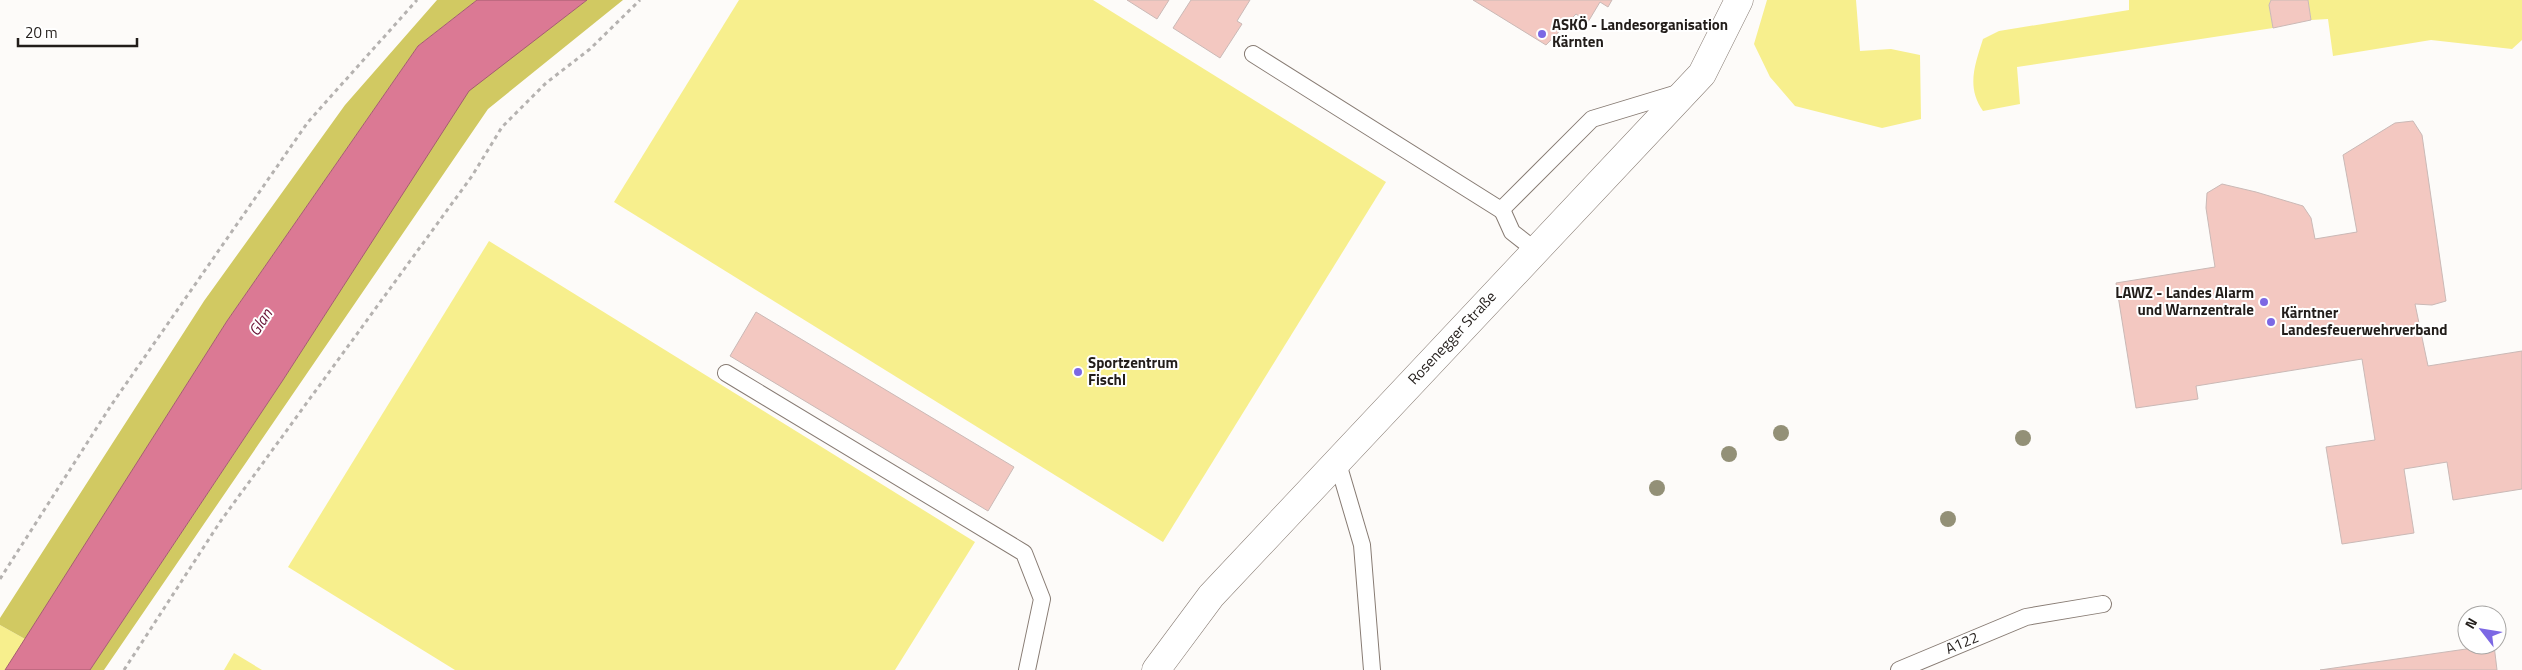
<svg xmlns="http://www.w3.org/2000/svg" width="2522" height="670" font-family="'Titillium Web',sans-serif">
	<rect width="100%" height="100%" fill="#fdfbf9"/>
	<g fill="#f7ef8d">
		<polygon points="739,0 1093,0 1386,182 1163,542 614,202"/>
		<polygon points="1767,0 1856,0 1860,51 1891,49 1920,55 1921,119 1882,128 1795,106 1770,77 1754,44"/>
		<path d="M2129 0H2271L2269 5 2273 28 2017 67 2020 104 1983 111C1966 87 1975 65 1983 39L1999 31 2129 10Z"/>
		<polygon points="2308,0 2522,0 2522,40 2512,49 2431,40 2333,56 2328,19 2311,20"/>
		<polygon points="489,241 975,542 895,670 455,670 288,567"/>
		<polygon points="0,625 25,639 5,670 0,670"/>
		<polygon points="234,653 262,670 224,670"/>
	</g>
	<g fill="#d1c962">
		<polygon points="437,0 477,0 418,46 227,321 25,639 0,625 0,618 204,301 345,105"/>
		<polygon points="587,0 623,0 488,109 104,670 90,670 283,380 469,90"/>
	</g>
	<polygon fill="#db7994" stroke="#a45d6f" points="477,0 587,0 469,91 283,380 90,670 5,670 227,321 418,46"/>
	<g fill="#f3c8c1" stroke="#cab9b6">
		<polygon points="1127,0 1169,0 1157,19"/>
		<polygon points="1191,0 1250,0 1237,21 1242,24 1220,58 1173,28"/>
		<polygon points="1473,0 1612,0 1608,7 1600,2 1588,22 1576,14 1546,45"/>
		<polygon points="2271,0 2308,0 2311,20 2273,28 2269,5"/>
		<polygon points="2413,121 2422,135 2446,301 2432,305 2415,304 2428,366 2522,351 2522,489 2453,500 2447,462 2404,469 2414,533 2342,544 2326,447 2375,440 2362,359 2196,386 2198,399 2136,408 2116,283 2215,267 2206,208 2207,193 2222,184 2256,192 2303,206 2311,218 2315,239 2357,232 2343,155 2395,123"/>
		<polygon points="756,312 1014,467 988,511 730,356"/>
		<polygon points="2494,645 2497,670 2320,670"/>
	</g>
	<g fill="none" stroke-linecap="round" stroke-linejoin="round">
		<defs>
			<g id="lane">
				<polyline points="1253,54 1501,210 1592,119 1681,92"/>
				<polyline points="1503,212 1512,232 1535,250"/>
				<polyline points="726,373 1024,553 1042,599 1027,670"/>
				<polyline points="1337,460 1362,545 1372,670"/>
				<polyline points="1899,670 2026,617 2103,604"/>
			</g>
			<polyline id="street" points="1156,670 1211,596 1702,74 1739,0"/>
		</defs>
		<use href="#lane" stroke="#877b73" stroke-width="18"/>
		<use href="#street" stroke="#877b73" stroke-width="29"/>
		<g stroke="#b5b2b0" stroke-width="3" stroke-dasharray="4 4" stroke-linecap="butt">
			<polyline points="0,579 112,404 308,122 417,0"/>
			<polyline points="124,670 220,522 472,176 502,127 546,83 590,49 640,0"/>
		</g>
		<use href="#lane" stroke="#fff" stroke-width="16"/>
		<use href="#street" stroke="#fff" stroke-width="28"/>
	</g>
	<g fill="#939077">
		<circle cx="1781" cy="433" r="8"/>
		<circle cx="2023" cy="438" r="8"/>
		<circle cx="1729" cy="454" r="8"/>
		<circle cx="1657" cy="488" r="8"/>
		<circle cx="1948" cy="519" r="8"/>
	</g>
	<g fill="#7c68e4" stroke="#fff" stroke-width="2">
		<circle cx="1542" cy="34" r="5"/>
		<circle cx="2264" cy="302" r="5"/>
		<circle cx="2271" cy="322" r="5"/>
		<circle cx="1078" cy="372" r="5"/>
	</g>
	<g text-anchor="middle" stroke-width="4" stroke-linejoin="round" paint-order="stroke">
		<g font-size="15" font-weight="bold" fill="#221d1a" stroke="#fff" text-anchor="start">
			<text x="1552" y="30">ASKÖ - Landesorganisation<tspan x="1552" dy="17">Kärnten</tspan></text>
			<text x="2254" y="298" text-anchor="end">LAWZ - Landes Alarm<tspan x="2254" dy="17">und Warnzentrale</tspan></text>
			<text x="2281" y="318">Kärntner<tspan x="2281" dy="17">Landesfeuerwehrverband</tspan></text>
			<text x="1088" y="368">Sportzentrum<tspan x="1088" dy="17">Fischl</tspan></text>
		</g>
		<g font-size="15" fill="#221d1a" stroke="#fff">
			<text transform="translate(1452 338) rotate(-47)" y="5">Rosenegger Straße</text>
			<text transform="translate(1962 643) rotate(-23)" y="5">A122</text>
		</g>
		<g font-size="16" font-style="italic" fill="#670e32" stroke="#fff">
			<text transform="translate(260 322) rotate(-57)" y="6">Glan</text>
		</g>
	</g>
	<g transform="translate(2482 630) rotate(301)"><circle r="24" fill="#ffffff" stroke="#a7a5a3"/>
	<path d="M0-4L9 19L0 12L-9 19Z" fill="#7c68e4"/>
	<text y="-8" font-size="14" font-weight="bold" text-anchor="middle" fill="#221d1a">N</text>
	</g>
	<path d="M18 38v8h119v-8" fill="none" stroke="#221d1a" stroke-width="2.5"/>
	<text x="25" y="38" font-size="15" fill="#221d1a" stroke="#ffffff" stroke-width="4" paint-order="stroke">20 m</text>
</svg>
